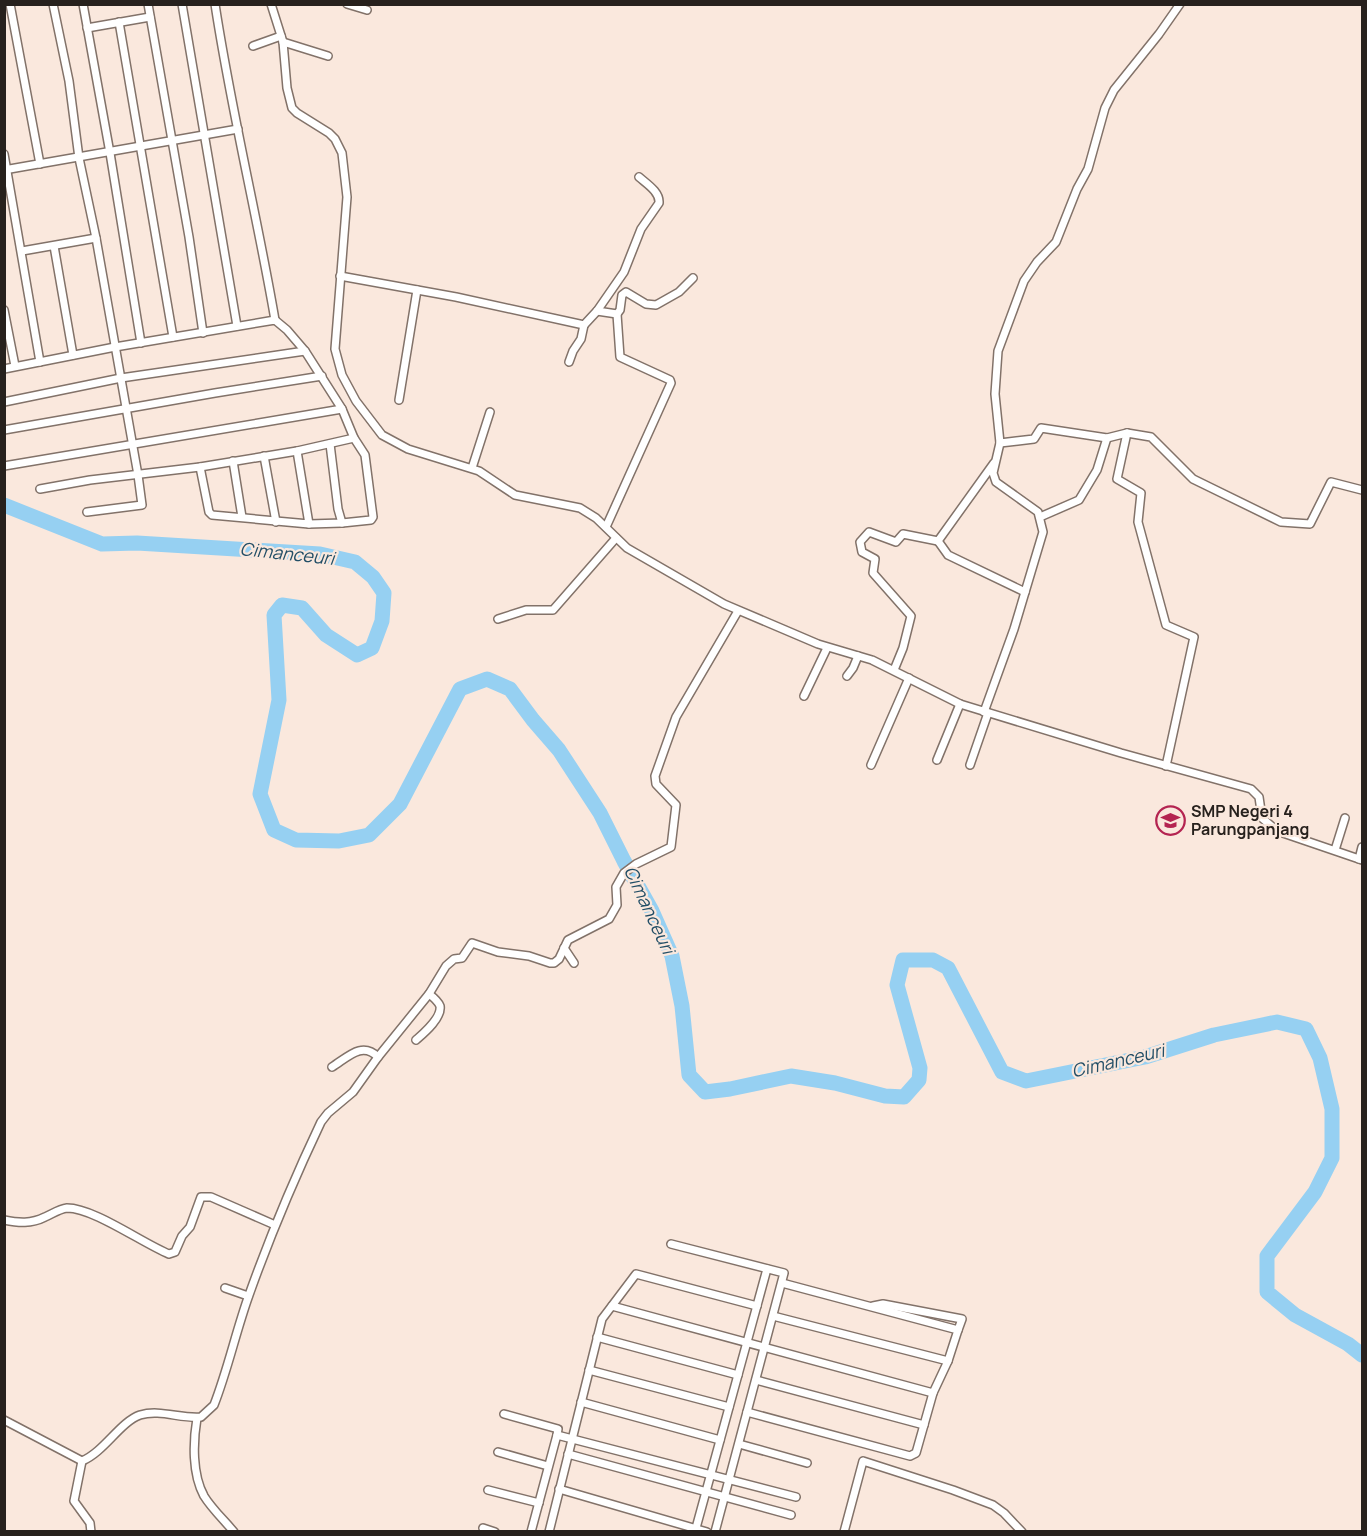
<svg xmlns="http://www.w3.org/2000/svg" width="1367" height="1536" font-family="Manrope,sans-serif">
	<rect width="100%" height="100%" fill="#fae8dd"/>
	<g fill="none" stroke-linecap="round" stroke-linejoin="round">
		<polyline stroke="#96d0f2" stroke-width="15" points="4,505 102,544 137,543 320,554 355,562 373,577 384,593 382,621 372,648 357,655 326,635 302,608 282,605 274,615 279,700 260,794 274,830 296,840 339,841 369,835 400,804 460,689 487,679 510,689 533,720 559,750 600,813 624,861 652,911 672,956 682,1006 689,1075 705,1092 730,1089 791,1076 835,1083 885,1096 904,1097 919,1080 920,1068 897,985 903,960 933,960 948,968 1002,1072 1026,1081 1145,1057 1214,1035 1277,1022 1306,1029 1320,1058 1332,1109 1332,1158 1315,1192 1267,1256 1267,1292 1295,1315 1348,1344 1362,1355"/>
		<defs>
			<g id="street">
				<polyline points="10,4 40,164"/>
				<polyline points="53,4 69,81 79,158 96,238 138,475 142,505 87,512"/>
				<polyline points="83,4 110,153 141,343"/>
				<polyline points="148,4 189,237 203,333"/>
				<polyline points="182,4 237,326"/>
				<path d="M215 4C231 110 257 215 275 320"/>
				<polyline points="271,4 283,42 287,88 292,108 297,113 329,133 335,139 342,153 347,197 335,349 342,375 356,401 382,435 408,449 479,471 515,495 580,508 596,518 627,548 724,604 818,644 872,660 960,704 1121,753 1251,789 1259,797 1262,818 1277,831 1362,860"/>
				<polyline points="347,4 367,10"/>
				<polyline points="119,22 173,337"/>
				<polyline points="87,28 150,17"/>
				<polyline points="283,42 328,56"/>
				<polyline points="253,46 281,36"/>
				<polyline points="4,154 40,362"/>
				<polyline points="4,170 238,129"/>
				<polyline points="54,246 73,355"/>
				<polyline points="22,251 96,238"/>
				<path d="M340 276 456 297 584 325 597 311 624 272 641 229 659 203C660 192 647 184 639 177"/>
				<polyline points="4,310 15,366"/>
				<polyline points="597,311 617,314 620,310 622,295 626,292 646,304 656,305 679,292 693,278"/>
				<polyline points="569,362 573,351 581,339 584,325"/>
				<polyline points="4,369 115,347 275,320 287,330 305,351 342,409 354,438 365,455 373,517 371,520 342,523"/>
				<polyline points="399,400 417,290"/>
				<polyline points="4,402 121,378 305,351"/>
				<polyline points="4,430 215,393 322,376"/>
				<polyline points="1127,433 1117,479 1141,493 1138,522 1166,625 1194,637 1166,766"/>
				<polyline points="1000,443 1034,439 1041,428 1107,438 1127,433 1151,437 1193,479 1281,522 1310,524 1331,482 1362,490"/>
				<polyline points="264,456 276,522"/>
				<polyline points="233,461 242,517"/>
				<polyline points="994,463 938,541 948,555 1025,592"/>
				<polyline points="4,466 342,409"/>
				<polyline points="200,467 209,512 212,515 309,524 297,451"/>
				<polyline points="472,468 490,412"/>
				<polyline points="40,489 90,480 200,467 297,451 354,438"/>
				<polyline points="1040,517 1079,500 1097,470 1107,438"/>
				<polyline points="309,524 342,523 338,509 330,444"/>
				<polyline points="606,527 671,383 670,380 620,357 617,314"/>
				<polyline points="498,619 526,610 553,610 616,538"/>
				<polyline points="894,670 903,648 911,616 873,573 875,559 862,552 860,542 869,532 896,542 903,534 938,541"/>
				<polyline points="847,676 853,668 858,656"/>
				<polyline points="804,696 827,648"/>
				<polyline points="984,712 1014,629 1043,532 1038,512 996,482 993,473 1000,443 995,394 998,351 1024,281 1037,262 1056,242 1077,189 1088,169 1105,108 1114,90 1159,34 1180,4"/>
				<polyline points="937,760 960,704"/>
				<polyline points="871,765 909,678"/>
				<polyline points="970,765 988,713"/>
				<polyline points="1335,850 1345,818"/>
				<polyline points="1359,859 1362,847"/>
				<polyline points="564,948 574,963"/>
				<path d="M416 1040C424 1033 442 1018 440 1006 438 1001 433 997 429 994"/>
				<path d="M332 1067C348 1057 362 1041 378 1057"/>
				<path d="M4 1220C19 1223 31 1224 45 1217 52 1214 59 1209 67 1208 94 1208 142 1243 169 1254L175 1252 182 1236 190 1227 201 1197H211L275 1225"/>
				<polyline points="671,1244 784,1273 715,1532"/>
				<polyline points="225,1288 248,1296"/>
				<polyline points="612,1306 933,1393"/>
				<polyline points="873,1306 883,1304 962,1319 958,1330"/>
				<polyline points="773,1316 948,1361"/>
				<polyline points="597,1337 738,1375"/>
				<polyline points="589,1370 729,1407"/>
				<polyline points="756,1380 924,1425"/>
				<polyline points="581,1402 720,1440"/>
				<polyline points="747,1412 910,1456 916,1453 933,1393 948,1361 958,1330 782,1283"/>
				<polyline points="504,1414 558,1429 557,1435"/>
				<path d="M197 1418C193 1442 192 1474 204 1496 212 1509 224 1520 234 1532"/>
				<polyline points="4,1420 82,1461"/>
				<polyline points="739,1444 807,1463"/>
				<polyline points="498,1452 548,1466"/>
				<polyline points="568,1454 791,1515"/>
				<path d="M82 1461C104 1452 120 1422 140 1415 160 1409 181 1419 201 1417L214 1405C228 1369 236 1331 249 1295 270 1236 294 1179 321 1122L328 1113 353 1092 378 1057 429 994 446 966 454 959 462 958 472 943 498 952 529 956 550 963H554L559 959 568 940 609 919 617 905 616 887 624 873 636 864 671 847 676 805 656 784 655 776 676 717 738 611"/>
				<polyline points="82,1461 74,1501 90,1523 91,1532"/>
				<polyline points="559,1489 707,1532"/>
				<polyline points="488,1490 539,1503"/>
				<polyline points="483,1528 495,1532"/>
				<polyline points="696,1528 767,1269"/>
				<polyline points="531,1532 557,1435 796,1497"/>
				<polyline points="549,1532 602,1319 636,1274 757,1306"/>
				<polyline points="844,1532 863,1461 953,1490 993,1505 1004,1513 1022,1532"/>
			</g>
		</defs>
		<use href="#street" stroke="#827269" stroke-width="10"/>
		<use href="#street" stroke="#fff" stroke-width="7"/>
	</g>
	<defs>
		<symbol id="school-ring" viewBox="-11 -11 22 22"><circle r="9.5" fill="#fae8dd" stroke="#b42451" stroke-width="1.5"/><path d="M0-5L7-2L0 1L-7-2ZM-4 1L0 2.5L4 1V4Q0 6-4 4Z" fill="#b42451"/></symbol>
	</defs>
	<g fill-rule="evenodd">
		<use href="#school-ring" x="1154" y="804" width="33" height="33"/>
	</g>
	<g text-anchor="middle" stroke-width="4.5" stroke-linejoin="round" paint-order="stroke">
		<g font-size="16" font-weight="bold" fill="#27211d" stroke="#fae8dd" text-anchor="start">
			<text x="1191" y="817">SMP Negeri 4<tspan x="1191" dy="18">Parungpanjang</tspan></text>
		</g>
		<g font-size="18" font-style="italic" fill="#224e66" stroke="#fae8dd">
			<text transform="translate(287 554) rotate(6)" y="6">Cimanceuri</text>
			<text transform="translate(649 910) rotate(65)" y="6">Cimanceuri</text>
			<text transform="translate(1118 1061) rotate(-13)" y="6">Cimanceuri</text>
		</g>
	</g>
	<rect width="1367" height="1536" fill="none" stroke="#27211d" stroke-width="12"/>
</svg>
